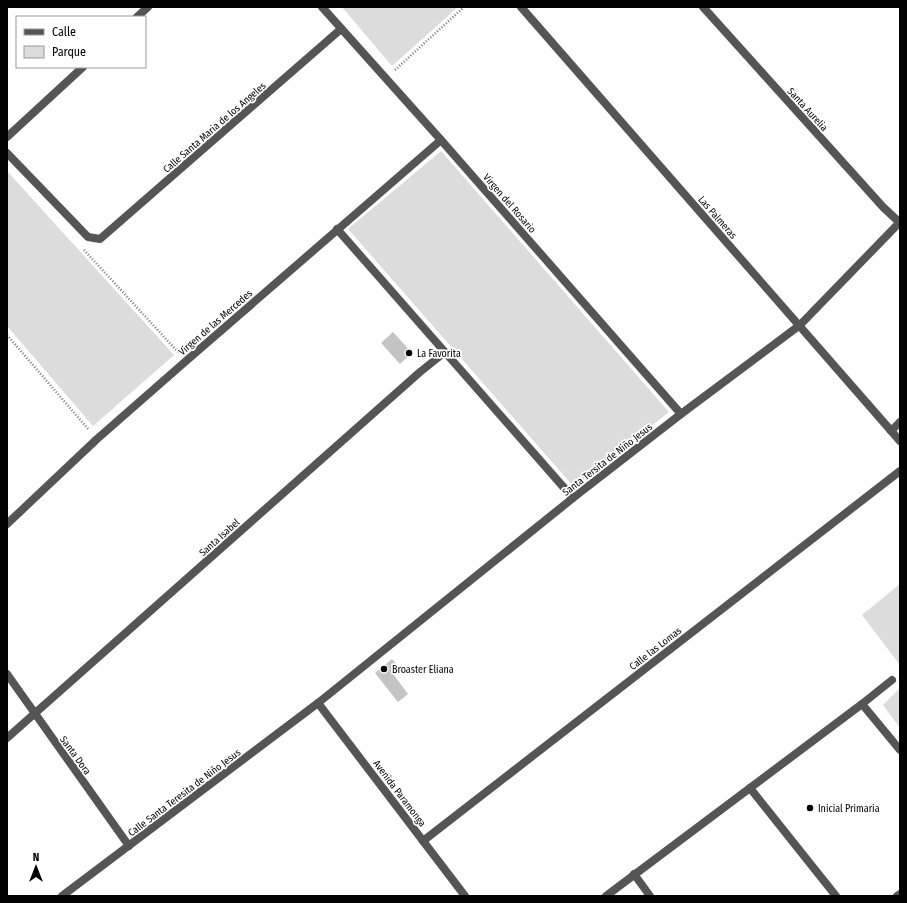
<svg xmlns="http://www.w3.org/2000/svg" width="907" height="903" font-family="'Fira Sans Condensed',sans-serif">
	<rect width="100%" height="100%" fill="#fff"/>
	<g fill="#dcdcdc">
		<polygon points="342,7 458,7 392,66"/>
		<polygon points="441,151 669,412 574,487 348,229"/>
		<polygon points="7,171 174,355 93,426 7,326"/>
		<polygon points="900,584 900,665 862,615"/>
		<polygon points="900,688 900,728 883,705"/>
	</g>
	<g fill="#c4c4c4">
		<polygon points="393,332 412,353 400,364 381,343"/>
		<polygon points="392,659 400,669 393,674 408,694 398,702 375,673"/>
	</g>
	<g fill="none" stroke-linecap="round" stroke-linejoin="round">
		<g stroke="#777" stroke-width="2.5" stroke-dasharray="1 2" stroke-linecap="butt">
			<polyline points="395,70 464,7"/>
			<polyline points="84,250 178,352"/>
			<polyline points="7,335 89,430"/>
		</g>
		<g stroke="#555" stroke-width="8">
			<polyline points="322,7 441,140 681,414"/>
			<polyline points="521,7 900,441"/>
			<polyline points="703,7 883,207 899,222"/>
			<polyline points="137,17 148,7"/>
			<polyline points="7,137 83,67"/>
			<polyline points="7,153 88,237 100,239 341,29"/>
			<polyline points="337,229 573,498"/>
			<polyline points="891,431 900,422"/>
			<polyline points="7,524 97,439 186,361 441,140"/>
			<polyline points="7,674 129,846"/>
			<polyline points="318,703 465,896"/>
			<polyline points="862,704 900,750"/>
			<polyline points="7,738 420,372 445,352"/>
			<polyline points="750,788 836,896"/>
			<polyline points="423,841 900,471"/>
			<polyline points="634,874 650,896"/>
			<polyline points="606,896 862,704 892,680"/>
			<polyline points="897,896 900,894"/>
		</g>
		<polyline stroke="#555" stroke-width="8" points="62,896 318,703 573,498 681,414 800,325 900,222"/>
	</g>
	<g fill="#000" stroke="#fff" stroke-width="1.5">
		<circle cx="409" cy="353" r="4"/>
		<circle cx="384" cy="669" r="4"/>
		<circle cx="810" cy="808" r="4"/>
	</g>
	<g text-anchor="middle" stroke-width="3.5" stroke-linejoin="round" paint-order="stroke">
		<g font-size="10" fill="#000" stroke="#fff">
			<text transform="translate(808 109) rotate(48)" y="4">Santa Aurelia</text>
			<text transform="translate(214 127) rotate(-41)" y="4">Calle Santa Maria de los Angeles</text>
			<text transform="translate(510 203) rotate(49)" y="4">Virgen del Rosario</text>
			<text transform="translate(718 217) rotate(49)" y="4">Las Palmeras</text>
			<text transform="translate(215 322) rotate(-41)" y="4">Virgen de las Mercedes</text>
			<text transform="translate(607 459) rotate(-38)" y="4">Santa Tersita de Niño Jesus</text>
			<text transform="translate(219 537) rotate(-42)" y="4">Santa Isabel</text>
			<text transform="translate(655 648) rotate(-38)" y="4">Calle las Lomas</text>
			<text transform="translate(76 755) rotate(54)" y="4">Santa Dora</text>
			<text transform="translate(184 792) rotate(-37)" y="4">Calle Santa Teresita de Niño Jesus</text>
			<text transform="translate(400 793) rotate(53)" y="4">Avenida Paramonga</text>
		</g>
		<g font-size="10" fill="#000" stroke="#fff" text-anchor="start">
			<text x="417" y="357">La Favorita</text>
			<text x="392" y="673">Broaster Eliana</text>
			<text x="818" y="812">Inicial Primaria</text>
		</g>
	</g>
	<rect width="907" height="903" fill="none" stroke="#000000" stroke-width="16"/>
	<rect x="16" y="16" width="130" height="52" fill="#ffffff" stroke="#999999"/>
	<rect x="24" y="29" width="20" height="6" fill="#555555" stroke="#999999"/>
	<text x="52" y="36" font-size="12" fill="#000000">Calle</text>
	<rect x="24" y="46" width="20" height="12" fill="#dcdcdc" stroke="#999999"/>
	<text x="52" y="56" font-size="12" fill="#000000">Parque</text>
	<g transform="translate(36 867)" stroke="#ffffff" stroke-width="3" paint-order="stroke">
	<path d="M0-3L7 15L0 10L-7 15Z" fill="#000000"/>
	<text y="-6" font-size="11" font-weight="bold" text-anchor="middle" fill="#000000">N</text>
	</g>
</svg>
